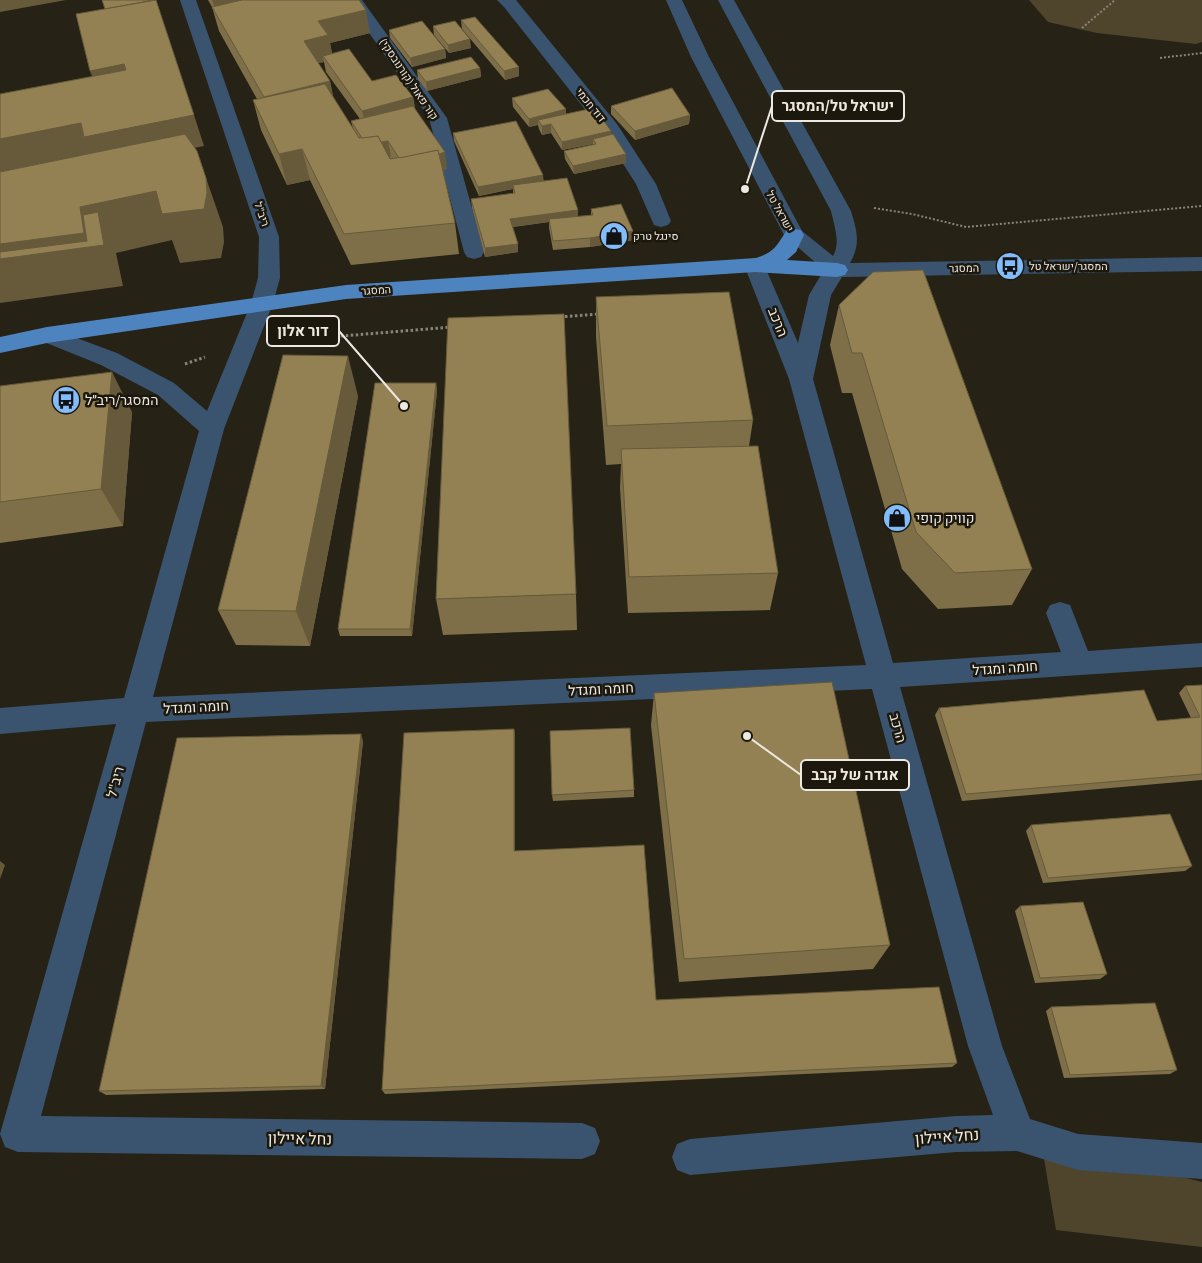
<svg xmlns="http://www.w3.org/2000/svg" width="1202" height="1263" font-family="'Source Sans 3',Heebo,sans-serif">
	<rect width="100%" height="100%" fill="#262216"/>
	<g fill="#4f452d">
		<polygon points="1029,0 1202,0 1202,42 1196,44 1097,33 1048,22"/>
		<polygon points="1041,1141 1202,1182 1202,1247 1056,1230"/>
	</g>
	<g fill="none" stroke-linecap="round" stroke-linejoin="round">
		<g stroke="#87847a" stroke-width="2" stroke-dasharray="2 2" stroke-linecap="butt">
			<polyline points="1082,28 1115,0"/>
			<polyline points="1160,58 1202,53"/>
			<polyline points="874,208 912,214 966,227 1202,206"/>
		</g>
		<g stroke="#87847a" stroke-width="3" stroke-dasharray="2.5 2.5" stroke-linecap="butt">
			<polyline points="560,317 599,314"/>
			<polyline points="281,341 452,327"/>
			<polyline points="185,364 205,357"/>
		</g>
		<g fill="#3a5470" fill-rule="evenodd">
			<path d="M180 0H196L279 237 280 278 273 303 224 429 153 697 866 665 789 379 744 265 748 260 755 258 762 260 798 343 809 295 824 270 784 235 691 57 666 0H682L709 57 802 231 833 256C841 243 834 225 831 211L718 0H734L851 211C857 231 861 244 850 263L1202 257V271L842 277 831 295 813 379 893 663 1061 652 1046 613 1050 605 1060 602 1070 605 1088 651 1202 643V667L900 687 1002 1046 1030 1119 1078 1134 1202 1143V1179L1078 1170 1017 1151 956 1152 690 1175 677 1170 672 1157 677 1144 690 1139 956 1116 993 1115 968 1046 872 689 146 722 41 1116 582 1123 595 1128 600 1141 595 1154 582 1159 18 1152 5 1147 0 1134 116 724 0 734V708L124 698 199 431 158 395 101 365 39 340 36 335 39 330 47 327 117 353 174 383 207 411 251 303 258 278 259 237Z"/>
			<polygon points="346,0 362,0 447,118 484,252 481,257 474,259 467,257 464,252 429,118"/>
			<polygon points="497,0 516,0 617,124 656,184 671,221 668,225 661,227 654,225 636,184 602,131 504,7"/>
		</g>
		<path fill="#4d84bf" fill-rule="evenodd" d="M794 229 801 230 804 235 796 252 787 260 837 263 845 265 848 270 845 275 837 277 755 272 346 299 47 343 0 353V337L47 327 346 285 756 258C775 252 776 246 787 230Z"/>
	</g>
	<g fill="#7e6f48" fill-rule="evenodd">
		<path d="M208 0H359L370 33 330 43 332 53 372 81 413 97 415 108 447 169 443 170 455 223 459 254 351 265 310 180 287 185 261 130 253 100 257 99 219 31 212 7ZM324 62 326 72 360 119 351 121 353 129 333 97 330 81 318 63Z"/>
		<polygon points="461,20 519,76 505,80 462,29"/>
		<polygon points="433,26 471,48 449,53 434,35"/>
		<polygon points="389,30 445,49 446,58 412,67 390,38"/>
		<polygon points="480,68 481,77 427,91 418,79 417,70"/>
		<polygon points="512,98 566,109 566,114 594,115 611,131 611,135 626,154 626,163 574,174 565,159 564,151 593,145 593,144 562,150 551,133 542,135 539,129 538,125 529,127 513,107"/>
		<polygon points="611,106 690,115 689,124 635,140 611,114"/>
		<polygon points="453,133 544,181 578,210 578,217 591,216 591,209 633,231 633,240 590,247 553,250 549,228 549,222 513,227 518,244 518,252 485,257 472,208 471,199 513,193 513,189 479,196 454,141"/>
		<polygon points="596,297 753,420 749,446 778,573 770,610 628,613 620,488 621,464 606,465 596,337"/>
		<polygon points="839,305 1032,569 1012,605 938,609 902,569 852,393 842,393 830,345"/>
		<polygon points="436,383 437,391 412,636 340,636 338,629"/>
		<polygon points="0,386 132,412 123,526 0,543"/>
		<polygon points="358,396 310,646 236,645 218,610"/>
		<polygon points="576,594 577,630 443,635 436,599"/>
		<polygon points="1202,685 1202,780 962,801 935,715 939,708 1157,721 1191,718 1179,693 1185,686"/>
		<polygon points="654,693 890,945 873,969 679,982 651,725"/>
		<polygon points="514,729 515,736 515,851 656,1000 957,1063 952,1067 385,1094 382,1090"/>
		<polygon points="363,741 325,1089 106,1095 99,1091"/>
		<polygon points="634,790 634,797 553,801 552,795"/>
		<polygon points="1031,825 1192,866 1185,871 1043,883 1026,831"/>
		<polygon points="1020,906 1107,974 1100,979 1035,983 1015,911"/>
		<polygon points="1051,1007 1177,1070 1170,1074 1064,1078 1046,1011"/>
	</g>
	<g fill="#675a3b">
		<polygon points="0,0 66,0 0,12"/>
		<polygon points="212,0 296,0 217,15"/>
		<polygon points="366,10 370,33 330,43 333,59 323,56 324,62 309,65 304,41 318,21"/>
		<polygon points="470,39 471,48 449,53 448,45"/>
		<polygon points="445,49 446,58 412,67 410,58"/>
		<polygon points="124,64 136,95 102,102 90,71"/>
		<polygon points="519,67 519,76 505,80 504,71"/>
		<polygon points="480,68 481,77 427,91 426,82"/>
		<polygon points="330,81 335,105 264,97"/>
		<polygon points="413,97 415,114 366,128 362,111"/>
		<polygon points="566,109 566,118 538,120 538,125 529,127 529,119"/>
		<polygon points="194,115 204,146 97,168 0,173 0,139 81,123"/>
		<polygon points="690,115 689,124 635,140 635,131"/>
		<polygon points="551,124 551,133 542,135 542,126"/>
		<polygon points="611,131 611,140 593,139 593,144 562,150 562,142"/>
		<polygon points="388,141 391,157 370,163 367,146"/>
		<polygon points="302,149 310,180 287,185 279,154"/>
		<polygon points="445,152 447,169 406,180 403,163"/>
		<polygon points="626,154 626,163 574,174 573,166"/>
		<polygon points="543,175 544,183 513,185 513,189 479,196 478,187"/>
		<polygon points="206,178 223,227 224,242 221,258 180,263 172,240 116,253 123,286 0,303 0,244 80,207"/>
		<polygon points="578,210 578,218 549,219 549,222 511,227 510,219"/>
		<polygon points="633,231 633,240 590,247 590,238"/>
		<polygon points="518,244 518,252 485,257 485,248"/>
		<polygon points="348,356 358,396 310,646 296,611"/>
		<polygon points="112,372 132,412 123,526 101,489"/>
		<polygon points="436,383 437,391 412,636 410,629"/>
		<polygon points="514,729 515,736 515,857 514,851"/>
		<polygon points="361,734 363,741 325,1089 321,1086"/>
		<polygon points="0,861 5,865 0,879"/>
	</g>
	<g fill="#938154" stroke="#675a3b">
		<polygon points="102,0 154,0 105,9"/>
		<polygon points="156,0 194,115 84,137 81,123 0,139 0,94 126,70 124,64 90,71 76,14"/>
		<polygon points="242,0 359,0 366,10 318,21 328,35 304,41 330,81 264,97 212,7"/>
		<polygon points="475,17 519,67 504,71 461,20"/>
		<polygon points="422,21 445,49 410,58 389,30"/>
		<polygon points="455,21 470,39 448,45 433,26"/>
		<polygon points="349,49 372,81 396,75 413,97 362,111 323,56"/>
		<polygon points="471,57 480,68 426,82 417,70"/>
		<polygon points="325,84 359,138 378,136 390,159 438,150 455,223 344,234 302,149 279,154 253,100"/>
		<polygon points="672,88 690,115 635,131 611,106"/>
		<polygon points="548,89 566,109 529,119 512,98"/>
		<polygon points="413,106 445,152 439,154 438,150 399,158 388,141 381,142 378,136 362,138 351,121"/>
		<polygon points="589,109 594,115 599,114 611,131 562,142 551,124 542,126 538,120"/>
		<polygon points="516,121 543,175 478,187 453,133"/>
		<polygon points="185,134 197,151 206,178 207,193 204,209 162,214 156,191 80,207 84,233 0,244 0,172"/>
		<polygon points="613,134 626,154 573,166 564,151 596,144 593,139"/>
		<polygon points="567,178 578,210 510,219 518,244 485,248 471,199 515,193 513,185"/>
		<polygon points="621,204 633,231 590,238 553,241 549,219 593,215 591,209"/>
		<polygon points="98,212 104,245 0,259 0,252 87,241 83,215"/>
		<polygon points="923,270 1032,569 955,573 916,532 862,353 852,353 839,305 873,272"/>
		<polygon points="729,292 753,420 607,426 596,297"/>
		<polygon points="564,314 576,594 436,599 448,318"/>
		<polygon points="283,355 348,356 296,611 218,610"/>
		<polygon points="112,372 101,489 0,502 0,386"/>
		<polygon points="375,383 436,383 410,629 338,629"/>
		<polygon points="758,446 778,573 629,577 621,449"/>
		<polygon points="832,682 890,945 684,959 654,693"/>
		<polygon points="1202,685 1202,774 966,794 939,708 1144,690 1157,721 1200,717 1185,686"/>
		<polygon points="630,728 634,790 552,795 550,731"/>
		<polygon points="514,729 514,851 644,845 656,1000 939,987 957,1063 382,1090 404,733"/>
		<polygon points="361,734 321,1086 99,1091 177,738"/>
		<polygon points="1170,814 1192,866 1048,878 1031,825"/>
		<polygon points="1083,902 1107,974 1040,978 1020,906"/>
		<polygon points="1155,1003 1177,1070 1070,1075 1051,1007"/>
	</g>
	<defs>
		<symbol id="shop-disc" viewBox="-11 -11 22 22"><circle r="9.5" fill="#83bcfb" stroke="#1d180d"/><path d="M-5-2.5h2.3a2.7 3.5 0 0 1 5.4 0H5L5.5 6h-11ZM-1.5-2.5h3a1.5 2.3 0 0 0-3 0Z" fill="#111"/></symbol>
		<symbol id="bus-disc" viewBox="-11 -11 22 22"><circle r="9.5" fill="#83bcfb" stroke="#1d180d"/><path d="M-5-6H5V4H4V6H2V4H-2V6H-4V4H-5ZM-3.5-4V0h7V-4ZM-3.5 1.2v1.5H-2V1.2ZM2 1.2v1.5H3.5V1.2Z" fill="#111"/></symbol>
	</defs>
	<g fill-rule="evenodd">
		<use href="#shop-disc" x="598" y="220" width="32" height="32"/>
		<use href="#bus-disc" x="994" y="250" width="32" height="32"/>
		<use href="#bus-disc" x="50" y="384" width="32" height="32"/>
		<use href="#shop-disc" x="881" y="502" width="32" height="32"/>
	</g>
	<g text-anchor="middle" stroke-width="5" stroke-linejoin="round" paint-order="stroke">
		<g font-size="11" fill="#ece9e2" stroke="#1d180d">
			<text transform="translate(409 79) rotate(56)" y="4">קור פאול (קורנובסקי)</text>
			<text transform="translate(591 105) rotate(51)" y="4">דוד חכמי</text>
			<text transform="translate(780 211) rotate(61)" y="4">ישראל טל</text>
			<text transform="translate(262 214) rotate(71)" y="4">ריב"ל</text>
			<text transform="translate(964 268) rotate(-1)" y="4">המסגר</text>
			<text transform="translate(376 290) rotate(-4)" y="4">המסגר</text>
		</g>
		<g font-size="11" fill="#ece9e2" stroke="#1d180d" text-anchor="start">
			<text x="633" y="240">סינגל טרק</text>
			<text x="1029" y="270">המסגר/ישראל טל</text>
		</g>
		<g font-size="14" fill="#ece9e2" stroke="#1d180d">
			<text transform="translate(778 322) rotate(68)" y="5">הרכב</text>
			<text transform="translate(1005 668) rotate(-4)" y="5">חומה ומגדל</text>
			<text transform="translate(601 689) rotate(-3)" y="5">חומה ומגדל</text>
			<text transform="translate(196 707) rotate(-3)" y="5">חומה ומגדל</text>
			<text transform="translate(898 728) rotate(75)" y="5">הרכב</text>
			<text transform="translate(115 782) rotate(-75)" y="5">ריב"ל</text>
		</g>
		<g font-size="14" fill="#ece9e2" stroke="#1d180d" text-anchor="start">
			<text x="85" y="405">המסגר/ריב״ל</text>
			<text x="916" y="523">קוויק קופי</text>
		</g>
		<g font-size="16" fill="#ece9e2" stroke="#1d180d">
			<text transform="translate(947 1136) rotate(-4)" y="6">נחל איילון</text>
			<text transform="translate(300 1138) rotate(1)" y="6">נחל איילון</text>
		</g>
	</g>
	<path fill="none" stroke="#ece9e2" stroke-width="2" d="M745 189L772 106M404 406L339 331M747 736L801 775"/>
	<g fill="#ece9e2" stroke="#1d180d" stroke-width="2">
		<circle cx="745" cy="189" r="5"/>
		<circle cx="404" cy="406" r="5"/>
		<circle cx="747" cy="736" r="5"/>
	</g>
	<g fill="#1d180d" stroke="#ece9e2" stroke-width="2">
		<rect x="772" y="91" width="132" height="30" rx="5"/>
		<rect x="267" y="316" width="72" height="30" rx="5"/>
		<rect x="801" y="760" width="108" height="30" rx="5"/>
	</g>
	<g font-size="15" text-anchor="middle" font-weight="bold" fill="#ece9e2">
		<text x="838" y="111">ישראל טל/המסגר</text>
		<text x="303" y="336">דור אלון</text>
		<text x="855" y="780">אגדה של קבב</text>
	</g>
</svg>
